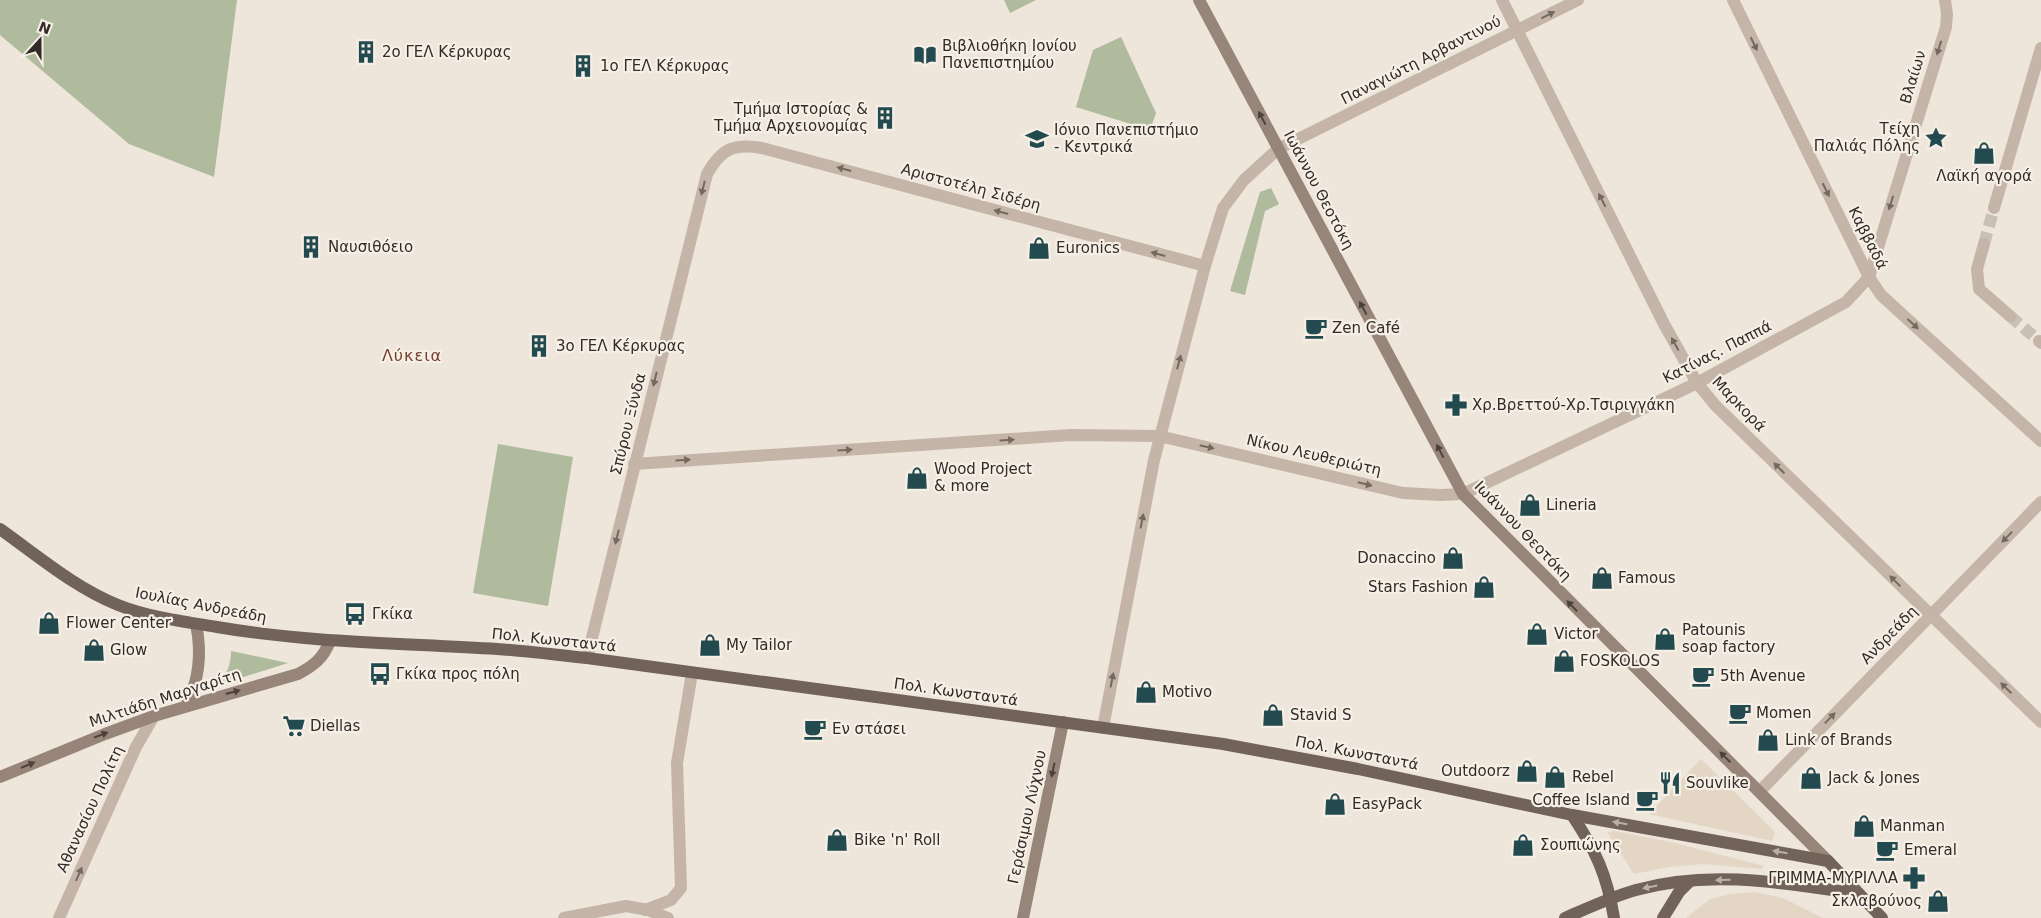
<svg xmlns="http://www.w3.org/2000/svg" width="2041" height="918" font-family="'DejaVu Sans',sans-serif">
	<rect width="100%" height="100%" fill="#eee5db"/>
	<g fill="#b0ba9d">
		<polygon points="0,0 237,0 214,177 129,144 0,35"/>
		<polygon points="1004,0 1036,0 1010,13"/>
		<polygon points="1121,37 1156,113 1150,130 1076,107 1093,50"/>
		<polygon points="1271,188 1279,204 1265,211 1245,295 1230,291 1260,192"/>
		<polygon points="498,444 573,457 548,606 473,593"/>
		<path d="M231 651 288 663 218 685C227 674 231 665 231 651Z"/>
	</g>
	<g fill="#e4d6c4">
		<polygon points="1701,759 1775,832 1772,841 1649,814"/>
		<polygon points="1615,831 1675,843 1764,866 1762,869 1703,864 1669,867 1634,874 1607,832"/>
		<polygon points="1755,892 1783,898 1823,918 1686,918 1710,899 1730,894"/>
	</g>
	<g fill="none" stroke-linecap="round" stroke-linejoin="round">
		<g stroke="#c8c0b7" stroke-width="12" stroke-dasharray="12 6" stroke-linecap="butt">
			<polyline points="1984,244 1994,208"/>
			<polyline points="2010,316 2039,341"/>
		</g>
		<g stroke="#c4b5a8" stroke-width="12">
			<polyline points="1502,0 1664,324 1697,383 1715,405 2041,722"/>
			<polyline points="1733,0 1869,277 1881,295 2041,441"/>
			<polyline points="1994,208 2041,48"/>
			<polyline points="1984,244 1977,269 1979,289 2010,316"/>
			<polyline points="2039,341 2041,343"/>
			<polyline points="634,464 1071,435 1159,436 1403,493 1441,495 1463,494 1697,383 1846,302 1869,277 1946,27 1947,14 1945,0"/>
			<path d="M587 658 707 174C721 149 733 143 762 148L1205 266"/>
			<polyline points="1103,728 1154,460 1205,266 1223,208 1244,180 1278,149 1578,0"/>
			<polyline points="1760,791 2041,502"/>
			<polyline points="645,910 671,900 681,888 677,763 692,673"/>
			<polyline points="59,918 136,747 154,716"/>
			<polyline points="564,918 626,906 648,910 668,918"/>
		</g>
		<g stroke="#97857a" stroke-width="12">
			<polyline points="1199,0 1463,494 1828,861"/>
			<path d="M186 706C200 679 202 653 196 624"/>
			<path d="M0 777 105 734 154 716 298 674C313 666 323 659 330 641"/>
			<polyline points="1023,918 1063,722"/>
		</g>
		<g stroke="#72635a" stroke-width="12">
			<path d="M0 529C38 556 74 587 118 605 148 617 185 622 217 627 310 643 403 643 497 649 527 651 557 655 587 658L1223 744 1358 769 1572 815 1828 861 1882 918"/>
			<path d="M1572 815C1596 851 1607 875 1614 918"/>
			<path d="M1565 918C1588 908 1611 897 1636 890 1710 869 1784 883 1859 894"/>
			<polyline points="1663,918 1679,892 1690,881"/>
		</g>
	</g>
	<defs><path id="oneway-solid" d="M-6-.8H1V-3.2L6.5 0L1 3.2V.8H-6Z" transform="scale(1.25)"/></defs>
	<g fill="#746961">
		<use href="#oneway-solid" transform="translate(1548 15) rotate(-27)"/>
		<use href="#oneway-solid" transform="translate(1754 44) rotate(64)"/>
		<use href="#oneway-solid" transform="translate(1939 48) rotate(107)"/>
		<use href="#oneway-solid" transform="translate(844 169) rotate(-165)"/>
		<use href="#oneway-solid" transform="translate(703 188) rotate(104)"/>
		<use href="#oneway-solid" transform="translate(1826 190) rotate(64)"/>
		<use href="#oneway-solid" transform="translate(1602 200) rotate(-117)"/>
		<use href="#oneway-solid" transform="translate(1891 203) rotate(107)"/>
		<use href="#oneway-solid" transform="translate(1001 212) rotate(-165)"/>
		<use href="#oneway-solid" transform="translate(1158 254) rotate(-165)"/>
		<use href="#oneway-solid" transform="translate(1913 324) rotate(42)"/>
		<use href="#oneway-solid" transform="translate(1675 344) rotate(-119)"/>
		<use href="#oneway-solid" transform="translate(1179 362) rotate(-75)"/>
		<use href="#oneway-solid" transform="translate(655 379) rotate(104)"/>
		<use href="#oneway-solid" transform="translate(1007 440) rotate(-4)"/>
		<use href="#oneway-solid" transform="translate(1207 447) rotate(13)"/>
		<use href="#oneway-solid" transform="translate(845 450) rotate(-4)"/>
		<use href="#oneway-solid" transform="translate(683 460) rotate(-4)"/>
		<use href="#oneway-solid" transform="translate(1779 468) rotate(-136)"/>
		<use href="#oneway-solid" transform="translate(1365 484) rotate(14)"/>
		<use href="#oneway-solid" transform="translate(1142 521) rotate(-79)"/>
		<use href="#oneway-solid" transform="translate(617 537) rotate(104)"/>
		<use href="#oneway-solid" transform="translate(2007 537) rotate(134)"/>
		<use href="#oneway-solid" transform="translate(1895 581) rotate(-136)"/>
		<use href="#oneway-solid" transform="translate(1112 680) rotate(-79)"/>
		<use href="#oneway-solid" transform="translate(2006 688) rotate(-136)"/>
		<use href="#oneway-solid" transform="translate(1830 718) rotate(-46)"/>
		<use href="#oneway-solid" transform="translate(79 874) rotate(-66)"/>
	</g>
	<g fill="#4b423c">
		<use href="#oneway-solid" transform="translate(1262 118) rotate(-118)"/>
		<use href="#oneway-solid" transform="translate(1363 308) rotate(-118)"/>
		<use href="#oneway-solid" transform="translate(1440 451) rotate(-118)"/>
		<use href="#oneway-solid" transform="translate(1572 606) rotate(-134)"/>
		<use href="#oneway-solid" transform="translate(233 692) rotate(-15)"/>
		<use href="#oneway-solid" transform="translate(101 735) rotate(-21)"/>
		<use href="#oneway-solid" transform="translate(1725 757) rotate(-135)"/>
		<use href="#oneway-solid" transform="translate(28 765) rotate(-23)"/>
		<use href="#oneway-solid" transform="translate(1053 770) rotate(102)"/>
	</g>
	<g fill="#bbb0a7">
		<use href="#oneway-solid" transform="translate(1620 823) rotate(-170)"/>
		<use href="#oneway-solid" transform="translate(1780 852) rotate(-170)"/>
		<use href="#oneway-solid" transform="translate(1723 880) rotate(179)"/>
		<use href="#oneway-solid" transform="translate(1650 887) rotate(169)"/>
	</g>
	<defs>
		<symbol id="building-bare" viewBox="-9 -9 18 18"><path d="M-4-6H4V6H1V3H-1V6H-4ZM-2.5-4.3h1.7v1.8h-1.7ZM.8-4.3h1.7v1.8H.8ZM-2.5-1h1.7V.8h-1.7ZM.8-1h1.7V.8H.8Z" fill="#234a4e" stroke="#f6efe6" stroke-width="2.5" paint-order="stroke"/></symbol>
		<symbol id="library-bare" viewBox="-9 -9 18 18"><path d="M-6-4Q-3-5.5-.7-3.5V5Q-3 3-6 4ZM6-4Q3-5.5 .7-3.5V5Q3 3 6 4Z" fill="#234a4e" stroke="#f6efe6" stroke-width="2.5" paint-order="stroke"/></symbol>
		<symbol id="sight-bare" viewBox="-9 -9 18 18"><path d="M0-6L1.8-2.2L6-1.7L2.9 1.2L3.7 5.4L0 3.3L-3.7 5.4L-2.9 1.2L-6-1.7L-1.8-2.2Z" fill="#234a4e" stroke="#f6efe6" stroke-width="2.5" paint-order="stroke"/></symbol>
		<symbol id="university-bare" viewBox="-9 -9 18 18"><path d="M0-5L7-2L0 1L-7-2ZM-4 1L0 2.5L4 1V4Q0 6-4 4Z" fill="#234a4e" stroke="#f6efe6" stroke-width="2.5" paint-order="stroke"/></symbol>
		<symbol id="shop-bare" viewBox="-9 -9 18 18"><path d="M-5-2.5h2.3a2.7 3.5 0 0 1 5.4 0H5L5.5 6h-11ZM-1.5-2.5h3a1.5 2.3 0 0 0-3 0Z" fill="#234a4e" stroke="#f6efe6" stroke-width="2.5" paint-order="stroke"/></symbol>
		<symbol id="cafe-bare" viewBox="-9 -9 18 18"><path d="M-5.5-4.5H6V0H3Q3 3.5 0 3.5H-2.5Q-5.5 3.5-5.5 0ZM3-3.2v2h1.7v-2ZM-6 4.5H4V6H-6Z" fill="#234a4e" stroke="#f6efe6" stroke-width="2.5" paint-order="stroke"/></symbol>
		<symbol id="pharmacy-bare" viewBox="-9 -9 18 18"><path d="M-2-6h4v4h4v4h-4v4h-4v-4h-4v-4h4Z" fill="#234a4e" stroke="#f6efe6" stroke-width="2.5" paint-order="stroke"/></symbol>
		<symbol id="bus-bare" viewBox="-9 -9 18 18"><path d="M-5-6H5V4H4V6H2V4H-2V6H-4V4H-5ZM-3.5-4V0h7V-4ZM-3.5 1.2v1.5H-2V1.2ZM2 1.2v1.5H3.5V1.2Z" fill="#234a4e" stroke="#f6efe6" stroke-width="2.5" paint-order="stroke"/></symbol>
		<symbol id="supermarket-bare" viewBox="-9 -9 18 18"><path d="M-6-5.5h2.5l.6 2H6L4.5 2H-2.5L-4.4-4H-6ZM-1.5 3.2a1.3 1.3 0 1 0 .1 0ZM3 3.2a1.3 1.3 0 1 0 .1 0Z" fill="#234a4e" stroke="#f6efe6" stroke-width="2.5" paint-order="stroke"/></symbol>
		<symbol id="restaurant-bare" viewBox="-9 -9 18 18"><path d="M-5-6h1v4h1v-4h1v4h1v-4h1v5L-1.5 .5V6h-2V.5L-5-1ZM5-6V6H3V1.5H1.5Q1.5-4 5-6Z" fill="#234a4e" stroke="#f6efe6" stroke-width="2.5" paint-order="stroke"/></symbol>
	</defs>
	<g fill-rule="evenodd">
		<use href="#building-bare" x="350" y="36" width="32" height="32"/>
		<use href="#library-bare" x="909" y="39" width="32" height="32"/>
		<use href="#building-bare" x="567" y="50" width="32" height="32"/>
		<use href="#building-bare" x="869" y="102" width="32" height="32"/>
		<use href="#sight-bare" x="1920" y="122" width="32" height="32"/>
		<use href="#university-bare" x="1021" y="123" width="32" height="32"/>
		<use href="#shop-bare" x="1968" y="137" width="32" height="32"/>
		<use href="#building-bare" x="295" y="231" width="32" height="32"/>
		<use href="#shop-bare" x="1023" y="232" width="32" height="32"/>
		<use href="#cafe-bare" x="1300" y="312" width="32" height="32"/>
		<use href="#building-bare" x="523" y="330" width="32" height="32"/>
		<use href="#pharmacy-bare" x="1440" y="389" width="32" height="32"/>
		<use href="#shop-bare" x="901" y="462" width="32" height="32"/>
		<use href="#shop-bare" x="1514" y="489" width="32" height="32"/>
		<use href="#shop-bare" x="1437" y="542" width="32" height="32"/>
		<use href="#shop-bare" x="1586" y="562" width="32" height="32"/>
		<use href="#shop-bare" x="1468" y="571" width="32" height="32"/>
		<use href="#bus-bare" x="339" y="598" width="32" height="32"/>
		<use href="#shop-bare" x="33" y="607" width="32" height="32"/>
		<use href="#shop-bare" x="1521" y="618" width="32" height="32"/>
		<use href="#shop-bare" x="1649" y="623" width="32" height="32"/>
		<use href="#shop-bare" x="694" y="629" width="32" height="32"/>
		<use href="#shop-bare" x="78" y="634" width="32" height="32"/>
		<use href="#shop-bare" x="1548" y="645" width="32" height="32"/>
		<use href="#bus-bare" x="364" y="658" width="32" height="32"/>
		<use href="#cafe-bare" x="1687" y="660" width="32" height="32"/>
		<use href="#shop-bare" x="1130" y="676" width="32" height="32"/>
		<use href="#cafe-bare" x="1724" y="697" width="32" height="32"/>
		<use href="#shop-bare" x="1257" y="699" width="32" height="32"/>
		<use href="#supermarket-bare" x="278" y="710" width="32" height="32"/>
		<use href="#cafe-bare" x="799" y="713" width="32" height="32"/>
		<use href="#shop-bare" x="1752" y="724" width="32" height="32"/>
		<use href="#shop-bare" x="1511" y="755" width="32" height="32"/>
		<use href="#shop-bare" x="1539" y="761" width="32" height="32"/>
		<use href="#shop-bare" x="1795" y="762" width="32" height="32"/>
		<use href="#restaurant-bare" x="1654" y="767" width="32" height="32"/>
		<use href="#cafe-bare" x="1631" y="784" width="32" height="32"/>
		<use href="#shop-bare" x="1319" y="788" width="32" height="32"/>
		<use href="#shop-bare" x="1848" y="810" width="32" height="32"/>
		<use href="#shop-bare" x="821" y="824" width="32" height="32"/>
		<use href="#shop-bare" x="1507" y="829" width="32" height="32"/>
		<use href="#cafe-bare" x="1871" y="834" width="32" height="32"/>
		<use href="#pharmacy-bare" x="1898" y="862" width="32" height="32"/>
		<use href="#shop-bare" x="1922" y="885" width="32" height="32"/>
	</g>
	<g text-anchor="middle" stroke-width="4.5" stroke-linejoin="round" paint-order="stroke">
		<g font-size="15" fill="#322b27" stroke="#f6efe6" text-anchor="start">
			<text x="942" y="51">Βιβλιοθήκη Ιονίου<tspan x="942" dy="17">Πανεπιστημίου</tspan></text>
			<text x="382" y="57">2ο ΓΕΛ Κέρκυρας</text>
			<text x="600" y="71">1ο ΓΕΛ Κέρκυρας</text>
			<text x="868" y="114" text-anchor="end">Τμήμα Ιστορίας &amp;<tspan x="868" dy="17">Τμήμα Αρχειονομίας</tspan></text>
			<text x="1920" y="134" text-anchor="end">Τείχη<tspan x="1920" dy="17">Παλιάς Πόλης</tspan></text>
			<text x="1054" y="135">Ιόνιο Πανεπιστήμιο<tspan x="1054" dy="17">- Κεντρικά</tspan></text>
			<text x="1984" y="181" text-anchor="middle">Λαϊκή αγορά</text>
			<text x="328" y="252">Ναυσιθόειο</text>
			<text x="1056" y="253">Euronics</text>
			<text x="1332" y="333">Zen Café</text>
			<text x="556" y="351">3ο ΓΕΛ Κέρκυρας</text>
			<text x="1472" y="410">Χρ.Βρεττού-Χρ.Τσιριγγάκη</text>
			<text x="934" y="474">Wood Project<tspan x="934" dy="17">&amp; more</tspan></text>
			<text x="1546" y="510">Lineria</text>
			<text x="1436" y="563" text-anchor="end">Donaccino</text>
			<text x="1618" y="583">Famous</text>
			<text x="1468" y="592" text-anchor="end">Stars Fashion</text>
			<text x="372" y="619">Γκίκα</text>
			<text x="66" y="628">Flower Center</text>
			<text x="1682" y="635">Patounis<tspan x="1682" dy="17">soap factory</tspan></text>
			<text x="1554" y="639">Victor</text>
			<text x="726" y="650">My Tailor</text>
			<text x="110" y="655">Glow</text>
			<text x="1580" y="666">FOSKOLOS</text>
			<text x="396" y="679">Γκίκα προς πόλη</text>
			<text x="1720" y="681">5th Avenue</text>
			<text x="1162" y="697">Motivo</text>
			<text x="1756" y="718">Momen</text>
			<text x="1290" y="720">Stavid S</text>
			<text x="310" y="731">Diellas</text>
			<text x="832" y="734">Εν στάσει</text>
			<text x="1785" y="745">Link of Brands</text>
			<text x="1510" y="776" text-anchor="end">Outdoorz</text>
			<text x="1572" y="782">Rebel</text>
			<text x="1828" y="783">Jack &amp; Jones</text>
			<text x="1686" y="788">Souvlike</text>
			<text x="1630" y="805" text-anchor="end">Coffee Island</text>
			<text x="1352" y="809">EasyPack</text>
			<text x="1880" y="831">Manman</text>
			<text x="854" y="845">Bike 'n' Roll</text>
			<text x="1540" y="850">Σουπιώνης</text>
			<text x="1904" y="855">Emeral</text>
			<text x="1898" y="883" text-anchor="end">ΓΡΙΜΜΑ-ΜΥΡΙΛΛΑ</text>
			<text x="1922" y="906" text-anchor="end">Σκλαβούνος</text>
		</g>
		<g font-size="15" fill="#322b27" stroke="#f6efe6">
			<text transform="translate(1421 60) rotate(-27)" y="5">Παναγιώτη Αρβαντινού</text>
			<text transform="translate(1913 77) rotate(-73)" y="5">Βλαίων</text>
			<text transform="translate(971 187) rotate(15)" y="5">Αριστοτέλη Σιδέρη</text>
			<text transform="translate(1319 190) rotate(62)" y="5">Ιωάννου Θεοτόκη</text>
			<text transform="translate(1868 238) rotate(63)" y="5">Καββαδά</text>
			<text transform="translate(1717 352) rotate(-27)" y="5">Κατίνας. Παππά</text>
			<text transform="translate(1739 404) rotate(46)" y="5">Μαρκορά</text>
			<text transform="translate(628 424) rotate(-76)" y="5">Σπύρου Ξύνδα</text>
			<text transform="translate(1314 455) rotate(13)" y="5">Νίκου Λευθεριώτη</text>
			<text transform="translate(1523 531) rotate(46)" y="5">Ιωάννου Θεοτόκη</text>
			<text transform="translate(201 605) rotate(11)" y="5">Ιουλίας Ανδρεάδη</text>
			<text transform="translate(1889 635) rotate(-46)" y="5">Ανδρεάδη</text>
			<text transform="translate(554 640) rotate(6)" y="5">Πολ. Κωνσταντά</text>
			<text transform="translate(956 692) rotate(8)" y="5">Πολ. Κωνσταντά</text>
			<text transform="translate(165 698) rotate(-18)" y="5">Μιλτιάδη Μαργαρίτη</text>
			<text transform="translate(1357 753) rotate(11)" y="5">Πολ. Κωνσταντά</text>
			<text transform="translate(90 809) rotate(-65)" y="5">Αθανασίου Πολίτη</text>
			<text transform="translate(1027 817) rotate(-78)" y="5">Γεράσιμου Λύχνου</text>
		</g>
		<g font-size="16" letter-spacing="1" fill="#763e2b" stroke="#f6efe6">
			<text x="412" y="361">Λύκεια</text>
		</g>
	</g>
	<g transform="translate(40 40) rotate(21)" stroke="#f6efe6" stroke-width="4" paint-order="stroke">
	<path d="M0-4L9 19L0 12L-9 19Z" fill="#322b27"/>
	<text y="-8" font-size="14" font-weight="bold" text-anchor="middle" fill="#322b27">N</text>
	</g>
</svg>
